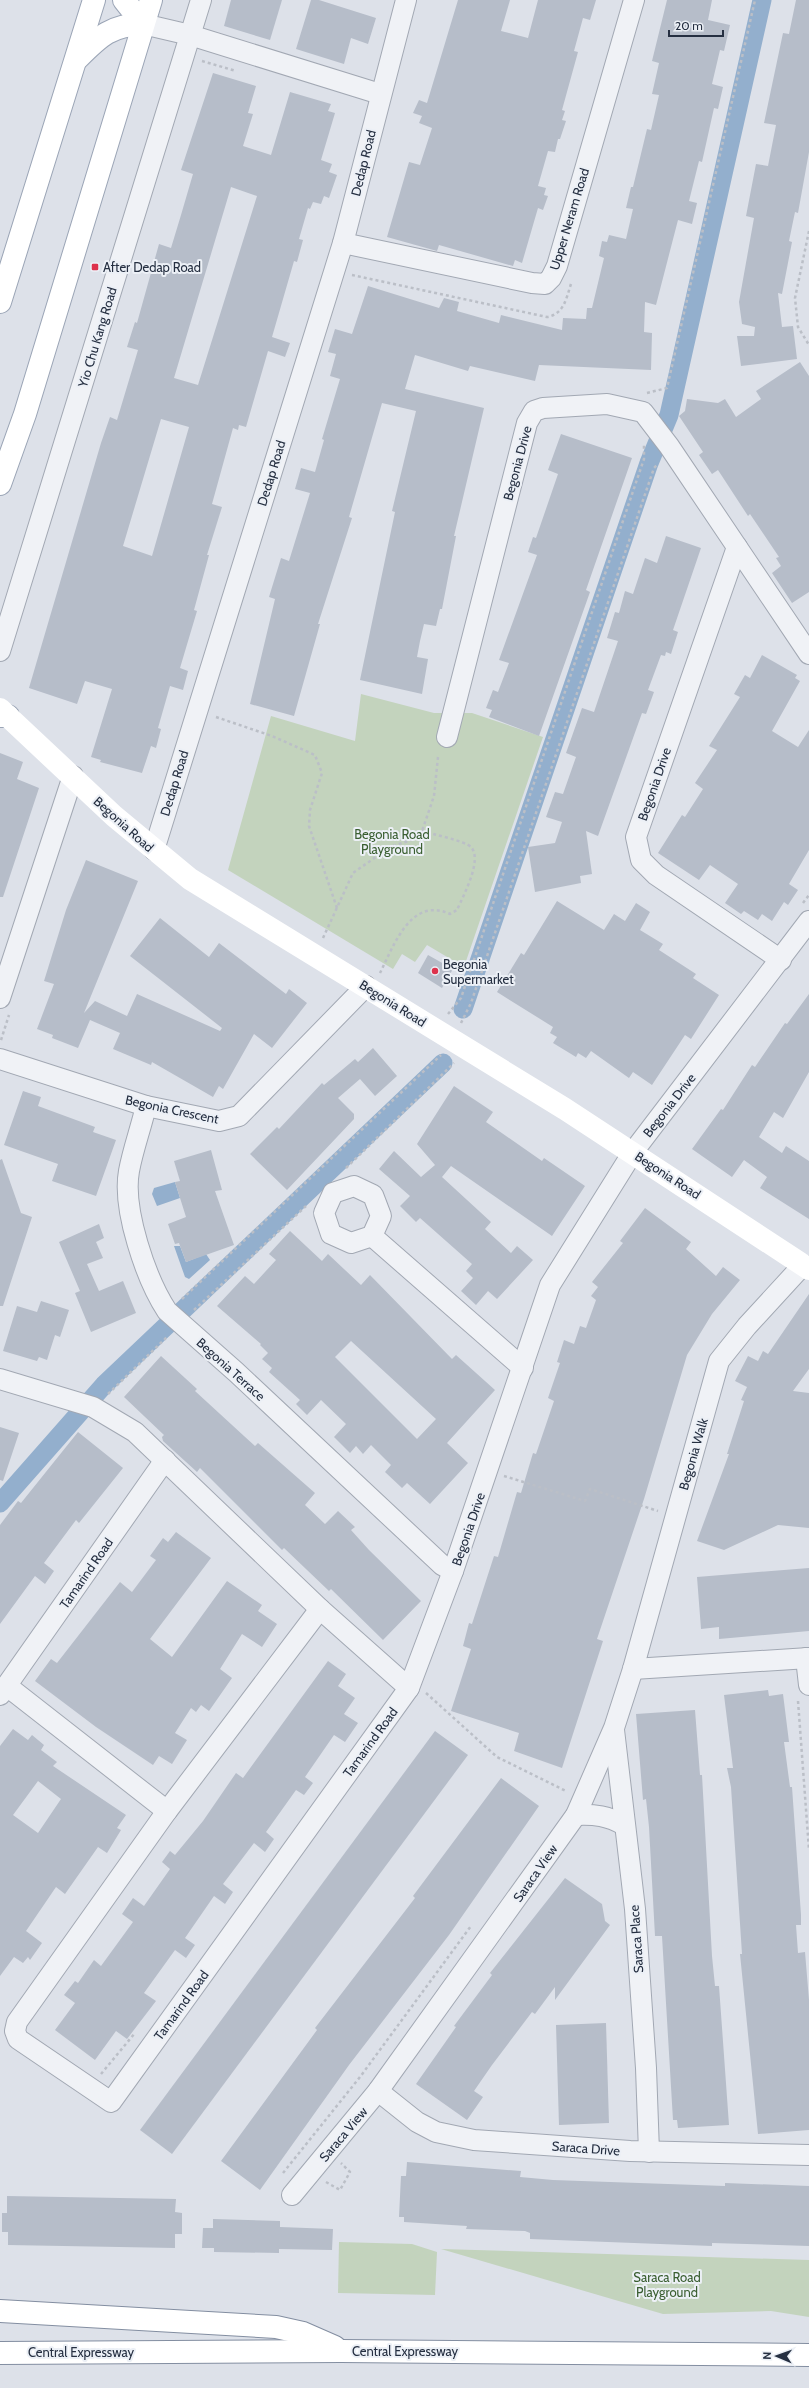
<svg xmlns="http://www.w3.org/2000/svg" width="809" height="2388" font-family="Cabin,sans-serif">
	<rect width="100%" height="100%" fill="#dde1e9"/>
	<g fill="#c3d3bd">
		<polygon points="361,694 434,713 472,713 543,737 464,967 427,945 415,962 402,954 393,969 228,870 271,716 355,741"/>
		<polygon points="339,2242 412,2244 437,2252 435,2295 338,2293"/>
		<polygon points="441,2249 809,2260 809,2317 771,2311 663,2314"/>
	</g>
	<g fill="#93afcd">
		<polygon points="175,1182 180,1198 157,1206 152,1194 154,1188"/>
		<polygon points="174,1246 180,1246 186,1262 206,1254 210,1260 189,1279 185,1277"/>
	</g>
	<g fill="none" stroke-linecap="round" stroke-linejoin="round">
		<g stroke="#93afcd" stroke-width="19">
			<polyline points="463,1009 649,463 669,415 762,0"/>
			<polyline points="0,1503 104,1385 443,1063"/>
		</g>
	</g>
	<g fill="#b6bdc9" fill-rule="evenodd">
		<polygon points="231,0 282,0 270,40 224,26"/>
		<polygon points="311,0 319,0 376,18 368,44 351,38 344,64 296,49"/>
		<polygon points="458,0 510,0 501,31 528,38 538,0 596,0 590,20 583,18 574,51 578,52 562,110 565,111 562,120 566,121 560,139 558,139 555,152 548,151 538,186 546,188 544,195 548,196 543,210 538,208 522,263 515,260 513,266 439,245 437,251 387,237 409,162 420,165 432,128 419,123 422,116 413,113 419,100 427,103"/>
		<polygon points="667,0 712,0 708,20 730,25 724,51 720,50 712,84 723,87 718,109 714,108 702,162 699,161 689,201 697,203 692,224 678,220 656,305 645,302 644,332 652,333 651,370 539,365 535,381 470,366 468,371 415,355 405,389 484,408 454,536 456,536 442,609 440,609 436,626 424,624 420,641 417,657 428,659 422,694 360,680 395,512 392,511 416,411 382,403 349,517 352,518 318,624 320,624 294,716 250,704 275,599 269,597 281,558 289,561 310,493 295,489 301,468 315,472 324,440 322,439 340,379 330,376 336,354 328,352 335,329 352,334 368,286 439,308 444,298 459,302 457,311 499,323 501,315 562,330 563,318 586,319 587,308 592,308 604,258 599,256 602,241 607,242 609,235 626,239 633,209 626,208 631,187 633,187 647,129 651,130 659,95 652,94 659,63 652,61"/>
		<polygon points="796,0 809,0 809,152 798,213 795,212 789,241 792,242 782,294 778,293 782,327 793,326 797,359 741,366 737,336 754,336 755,327 742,324 739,302 754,218 746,216 756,164 768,166 776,125 764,123 783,33 789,34"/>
		<path d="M213 73 256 86 248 113 253 114 243 146 271 155 290 92 331 104 328 111 335 113 321 160 332 164 329 172 337 175 329 198 324 196 321 204 313 202 310 209 308 208 299 239 303 240 297 262 294 261 272 337 290 343 285 357 268 351 246 427 239 425 238 430 233 428 212 504 222 507 207 555H209L194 610 197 611 180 668 188 671 183 690 170 686 158 728 161 729 156 748 151 746 142 773 100 762 101 760 91 757 112 689 85 681 77 704 29 688 101 443 110 417 117 420 138 350 127 347 135 322 137 323 159 244 171 248 181 215 193 174 181 170ZM231 187 257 196 198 385 174 378ZM161 419 189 427 152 556 123 546Z"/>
		<polygon points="800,362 809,376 809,592 792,603 772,573 781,566 776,558 779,557 750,514 748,516 718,470 712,474 699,455 703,452 679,416 685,411 687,399 718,403 725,399 736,417 761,399 756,391"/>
		<polygon points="561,434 632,458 586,590 590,592 539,736 489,717 492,710 486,708 493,690 498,692 509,663 499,660 537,555 528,552 533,537 536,538 558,474 548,470"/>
		<polygon points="666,536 701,548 673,630 678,632 671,654 666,652 665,656 661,655 648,690 654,692 646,714 642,713 598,836 586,831 592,874 580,876 581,883 535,892 528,847 555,843 562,822 546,817 555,792 563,794 576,757 566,753 582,708 594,712 618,641 607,638 615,612 619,613 625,591 633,594 645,558 657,563"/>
		<polygon points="762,655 797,675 795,678 800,681 772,731 798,747 809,730 809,850 789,884 798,890 788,905 784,902 772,921 762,914 758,920 744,911 741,914 725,903 738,884 710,865 699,880 658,853 682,815 685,817 703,789 695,783 717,750 709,746 740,697 734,694 745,675 750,678"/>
		<polygon points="0,753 23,762 17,779 39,788 3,897 0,897"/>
		<polygon points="86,860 138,881 84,1013 95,1001 127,1016 137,994 220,1031 222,1028 130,956 160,918 209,957 219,943 286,994 289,989 307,1003 272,1048 254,1034 223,1089 219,1086 213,1097 152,1062 151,1065 113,1049 120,1033 90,1020 78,1048 52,1038 53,1035 37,1029 54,984 44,981 66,910"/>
		<polygon points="557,901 604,930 614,914 625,921 636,903 650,912 640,930 663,944 659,950 696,974 693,978 719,995 691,1039 685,1035 652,1085 633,1072 629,1078 591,1051 586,1058 578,1053 576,1057 553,1043 557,1037 550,1033 553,1027 497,992 521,953 524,955"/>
		<polygon points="428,955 453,969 442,988 418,973"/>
		<polygon points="809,994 809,1072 783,1118 774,1112 759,1137 782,1153 786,1146 809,1161 809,1219 760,1188 767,1177 744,1160 732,1177 692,1149 721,1109 723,1110 752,1065 755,1067 785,1023 787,1024"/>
		<polygon points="373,1048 397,1076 375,1096 360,1079 338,1098 354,1114 354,1119 287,1190 250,1154 277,1127 279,1129 322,1083 324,1085 355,1059 358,1062"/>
		<polygon points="454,1086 493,1112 486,1122 542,1161 544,1158 585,1186 552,1236 451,1166 442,1177 491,1222 485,1229 511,1253 517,1246 533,1260 497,1299 488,1291 476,1305 461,1291 473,1278 466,1271 472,1264 420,1218 416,1222 400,1206 410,1196 379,1169 394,1151 421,1177 435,1165 417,1144"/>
		<polygon points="23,1091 41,1097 38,1106 95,1127 93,1132 116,1140 96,1196 52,1181 58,1164 4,1145"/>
		<polygon points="211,1150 222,1190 215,1191 234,1245 186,1262 179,1243 175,1244 168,1224 186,1217 175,1182 180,1181 174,1161"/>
		<polygon points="2,1159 21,1213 32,1217 3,1306 0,1306 0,1160"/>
		<polygon points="645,1208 691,1242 686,1249 716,1276 723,1267 740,1280 712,1314 687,1355 644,1499 597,1639 603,1641 562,1768 514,1751 519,1733 451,1711 471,1649 463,1646 469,1623 472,1624 494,1556 498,1557 517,1492 521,1493 533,1453 536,1454 554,1401 548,1398 560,1363 557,1362 564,1340 574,1344 580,1326 586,1328 596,1300 591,1296 598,1287 592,1282 623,1243 620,1241"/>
		<polygon points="99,1224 104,1238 96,1242 103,1258 87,1264 99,1291 123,1281 136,1313 91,1332 75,1293 80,1291 59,1242"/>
		<path d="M290 1231 322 1261 328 1254 361 1285 370 1275 452 1359 456 1355 495 1390 447 1443 468 1463 430 1504 407 1483 402 1488 385 1472 391 1465 371 1445 363 1454 356 1446 350 1453 334 1437 346 1424 321 1400 307 1415 296 1404 300 1400 269 1372 272 1368 262 1359 268 1353 260 1345 261 1344 217 1306 245 1276 254 1284 276 1260 269 1254ZM351 1341 436 1419 417 1439 335 1357Z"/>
		<polygon points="809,1294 809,1369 793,1391 809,1393 809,1528 778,1525 724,1550 697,1541 729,1454 727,1454 744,1401 741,1400 747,1387 735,1381 748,1356 758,1361 763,1351 768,1354"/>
		<polygon points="41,1301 69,1310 60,1337 55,1335 47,1360 39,1357 37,1361 3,1351 17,1306 37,1312"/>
		<polygon points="161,1356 197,1389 195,1391 244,1436 255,1446 258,1443 315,1493 305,1505 325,1524 338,1511 355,1527 351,1530 369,1550 421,1601 383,1640 331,1589 329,1591 284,1548 282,1550 200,1468 197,1472 163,1441 162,1437 164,1435 124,1397"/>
		<polygon points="0,1427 19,1433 3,1481 0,1480"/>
		<polygon points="78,1432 123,1468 79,1523 76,1520 44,1563 54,1571 45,1584 35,1576 0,1624 0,1525 18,1501 21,1503"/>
		<polygon points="176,1532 211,1558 150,1639 172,1657 227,1581 262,1605 258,1611 277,1624 262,1647 242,1634 220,1669 232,1678 209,1711 201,1705 196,1712 191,1708 175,1733 187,1740 172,1764 159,1756 153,1765 96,1727 35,1681 51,1659 57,1663 120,1582 132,1592 156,1560 150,1556 163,1538 168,1542"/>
		<polygon points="809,1568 809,1631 719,1639 719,1627 701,1629 697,1577"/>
		<polygon points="328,1661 346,1674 338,1686 355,1698 344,1714 358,1723 345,1742 334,1735 305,1777 313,1783 304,1795 296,1790 266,1832 274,1839 265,1852 254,1843 223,1884 233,1892 225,1904 214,1896 185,1938 195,1945 186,1958 175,1950 144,1993 156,2001 127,2039 116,2031 95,2060 55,2030 75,2003 64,1995 75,1981 78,1983 94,1960 101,1966 133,1922 122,1914 133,1898 144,1906 170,1869 162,1862 170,1851 175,1855 203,1821 236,1773 243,1778"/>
		<polygon points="768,1690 769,1696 783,1694 789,1742 784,1742 790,1787 792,1787 801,1915 801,1925 796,1925 798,1953 805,1952 809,2000 809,2130 758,2134 740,1954 742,1954 731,1787 727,1768 733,1768 724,1695"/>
		<polygon points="695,1710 700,1775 702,1775 712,1956 715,1986 719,1986 729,2125 678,2128 677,2120 673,2120 662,1936 655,1936 649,1827 646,1799 643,1800 636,1714"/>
		<path d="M13 1729 28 1740 32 1735 44 1745 41 1750 57 1762 53 1766 126 1815 117 1828 121 1830 107 1853 98 1847 65 1894 56 1887 26 1931 42 1943 30 1960 28 1957 23 1963 14 1957 0 1976V1746ZM38 1781 61 1799 38 1833 13 1815Z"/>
		<polygon points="435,1731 468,1755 172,2154 140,2130"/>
		<polygon points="501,1778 539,1806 449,1935 349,2065 260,2190 221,2161 317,2030 315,2028 415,1898 413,1896"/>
		<polygon points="565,1878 602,1904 605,1921 610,1925 555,2000 555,1987 535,2014 532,2012 492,2065 474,2091 483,2097 467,2120 416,2084 456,2027 454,2026 492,1975 490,1973"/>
		<polygon points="606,2023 609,2123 559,2125 556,2025"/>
		<polygon points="407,2162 521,2171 520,2177 553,2180 725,2186 725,2183 809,2186 809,2246 712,2243 712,2246 530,2239 530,2233 525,2231 466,2229 467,2226 404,2222 404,2217 399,2217 401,2176 406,2176"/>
		<polygon points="7,2196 176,2199 175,2212 182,2213 182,2234 175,2234 175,2248 8,2245 8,2232 2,2232 2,2213 7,2213"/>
		<polygon points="213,2219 280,2221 280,2227 333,2229 332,2250 279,2249 279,2253 214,2252 214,2248 202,2248 203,2228 213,2228"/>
	</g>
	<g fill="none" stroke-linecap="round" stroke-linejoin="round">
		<defs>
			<g id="street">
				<polyline points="143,24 190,35 380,94"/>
				<polyline points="343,243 532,283 545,284 551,278 557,266 634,0"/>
				<polyline points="737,547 636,837 641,860 656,875 781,960"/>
				<polyline points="0,651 201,0"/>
				<polyline points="447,737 527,423 534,411 543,408 607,404 643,412 669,446 809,654"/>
				<polyline points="154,850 343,243 406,0"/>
				<polyline points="0,998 73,776"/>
				<polyline points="0,1059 146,1106 219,1121 239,1116 366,986"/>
				<path d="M146 1106C141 1128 133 1149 129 1171 122 1209 146 1279 167 1311L236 1372 442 1565 453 1571"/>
				<polygon points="354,1186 373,1195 381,1216 372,1236 351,1243 331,1234 324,1213 333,1193"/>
				<polyline points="372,1236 523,1368"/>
				<polyline points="0,1379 93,1407 135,1432 320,1609 409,1688"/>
				<polyline points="320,1609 167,1811 17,2022 15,2031 18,2039 111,2102 409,1688 453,1571 550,1285 633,1152 809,921"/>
				<polyline points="806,1658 809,1685"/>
				<polyline points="633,1669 809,1658"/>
				<polyline points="7,1686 167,1811"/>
				<polyline points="0,1695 165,1460"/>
				<polyline points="614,1730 635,1909 646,2068 649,2152"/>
				<path d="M576 1815C595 1814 608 1816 624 1825"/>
				<polyline points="378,2091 417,2122 436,2132 474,2140 630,2151 809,2155"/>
				<polyline points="292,2195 378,2091 576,1815 614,1728 633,1669 719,1361 747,1326 803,1265"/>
			</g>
			<g id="primary">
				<polyline points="124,0 143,24"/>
				<path d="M78 58C100 36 111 25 143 24"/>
				<polyline points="0,302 94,0"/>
				<polyline points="0,484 25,414 151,0"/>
				<polyline points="0,716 8,716"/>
			</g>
			<g id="highway">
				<polyline points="0,2311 276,2327 303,2333 335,2347"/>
				<polyline points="0,2353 341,2351 809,2355"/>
			</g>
		</defs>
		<use href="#street" stroke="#a2a8b3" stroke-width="22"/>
		<use href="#primary" stroke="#9ba5b6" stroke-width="24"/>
		<use href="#highway" stroke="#838ea1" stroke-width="24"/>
		<g stroke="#bbbfc7" stroke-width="2.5" stroke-dasharray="3 3" stroke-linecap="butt">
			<polyline points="202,61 236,71"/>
			<polyline points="809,231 795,298 798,327 809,345"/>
			<path d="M352 275 547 317C564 314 566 299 571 284"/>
			<polyline points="647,393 667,388 755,0"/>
			<polyline points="216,717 272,736 315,755 322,773 310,810 309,826 337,908"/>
			<polyline points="803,903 809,895"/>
			<polyline points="323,938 353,873 390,847 420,837 434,796 438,757"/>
			<path d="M380 973C394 945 411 896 450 914L457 910C463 896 483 860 471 847 465 841 432 834 422 831"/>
			<polyline points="448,1014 461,998 644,459 644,445"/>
			<polyline points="461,1023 471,1003 654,468 658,464"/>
			<polyline points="1,1040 9,1015"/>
			<polyline points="346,1168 454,1063"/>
			<polyline points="182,1299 441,1055"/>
			<polyline points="194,1310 306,1206"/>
			<polyline points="108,1394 167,1337"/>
			<polyline points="504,1476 585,1501 590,1489 658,1511"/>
			<polyline points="426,1693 497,1757 566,1791"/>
			<polyline points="798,1701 809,1850"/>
			<polyline points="101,2074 135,2033"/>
			<polyline points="283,2173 360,2077 471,1926"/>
			<polyline points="326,2182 340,2190 350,2172 341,2163"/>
		</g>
		<use href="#street" stroke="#f0f2f6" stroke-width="20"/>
		<polyline stroke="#fff" stroke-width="22" points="0,709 114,816 190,879 565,1109 809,1269"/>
		<use href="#primary" stroke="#fff" stroke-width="22"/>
		<use href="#highway" stroke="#fff" stroke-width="22"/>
	</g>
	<g fill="#dd324c" stroke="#ecf0f6" stroke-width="1.5">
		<rect x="91" y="263" width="8" height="8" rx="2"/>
		<circle cx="435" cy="971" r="4"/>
	</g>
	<g text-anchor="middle" stroke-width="4" stroke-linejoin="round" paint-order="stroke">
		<g font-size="13" fill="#252f41" stroke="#ecf0f6">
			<text transform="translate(363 163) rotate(-76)" y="5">Dedap Road</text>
			<text transform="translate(569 219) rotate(-73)" y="5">Upper Neram Road</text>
			<text transform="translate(97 337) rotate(-73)" y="5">Yio Chu Kang Road</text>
			<text transform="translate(517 463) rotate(-75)" y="5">Begonia Drive</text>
			<text transform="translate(271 473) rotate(-73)" y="5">Dedap Road</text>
			<text transform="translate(174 783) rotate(-73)" y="5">Dedap Road</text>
			<text transform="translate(654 784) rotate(-71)" y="5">Begonia Drive</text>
			<text transform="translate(124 824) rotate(42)" y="5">Begonia Road</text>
			<text transform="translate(393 1003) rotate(32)" y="5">Begonia Road</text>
			<text transform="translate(669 1105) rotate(-52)" y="5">Begonia Drive</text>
			<text transform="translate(172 1109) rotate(12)" y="5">Begonia Crescent</text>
			<text transform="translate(668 1175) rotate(33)" y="5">Begonia Road</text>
			<text transform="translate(231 1369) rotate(42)" y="5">Begonia Terrace</text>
			<text transform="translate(693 1454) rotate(-74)" y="5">Begonia Walk</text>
			<text transform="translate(468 1529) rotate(-71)" y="5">Begonia Drive</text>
			<text transform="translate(86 1573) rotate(-55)" y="5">Tamarind Road</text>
			<text transform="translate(370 1742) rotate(-54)" y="5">Tamarind Road</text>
			<text transform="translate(535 1873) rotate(-55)" y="5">Saraca View</text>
			<text transform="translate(636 1939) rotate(-94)" y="5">Saraca Place</text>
			<text transform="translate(181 2005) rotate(-54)" y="5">Tamarind Road</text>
			<text transform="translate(343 2134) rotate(-50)" y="5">Saraca View</text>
			<text transform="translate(586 2148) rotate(4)" y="5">Saraca Drive</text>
			<text x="405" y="2356">Central Expressway</text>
			<text x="81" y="2357">Central Expressway</text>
		</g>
		<g font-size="13" fill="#252f41" stroke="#ecf0f6" text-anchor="start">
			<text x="103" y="272">After Dedap Road</text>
			<text x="443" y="969">Begonia<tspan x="443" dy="15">Supermarket</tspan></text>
		</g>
		<g font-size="13" fill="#395e30" stroke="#ecf0f6">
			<text x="392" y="839">Begonia Road<tspan x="392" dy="15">Playground</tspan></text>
			<text x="667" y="2282">Saraca Road<tspan x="667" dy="15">Playground</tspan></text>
		</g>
	</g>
	<g transform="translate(777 2356) rotate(272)" stroke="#ecf0f6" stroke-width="3" paint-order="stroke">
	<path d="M0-3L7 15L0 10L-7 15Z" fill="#252f41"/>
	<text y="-6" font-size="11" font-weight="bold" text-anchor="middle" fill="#252f41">N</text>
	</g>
	<path d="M669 30v6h54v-6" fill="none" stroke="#252f41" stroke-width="2"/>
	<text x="675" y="30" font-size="12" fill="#252f41" stroke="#ecf0f6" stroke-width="3" paint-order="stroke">20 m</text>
</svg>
